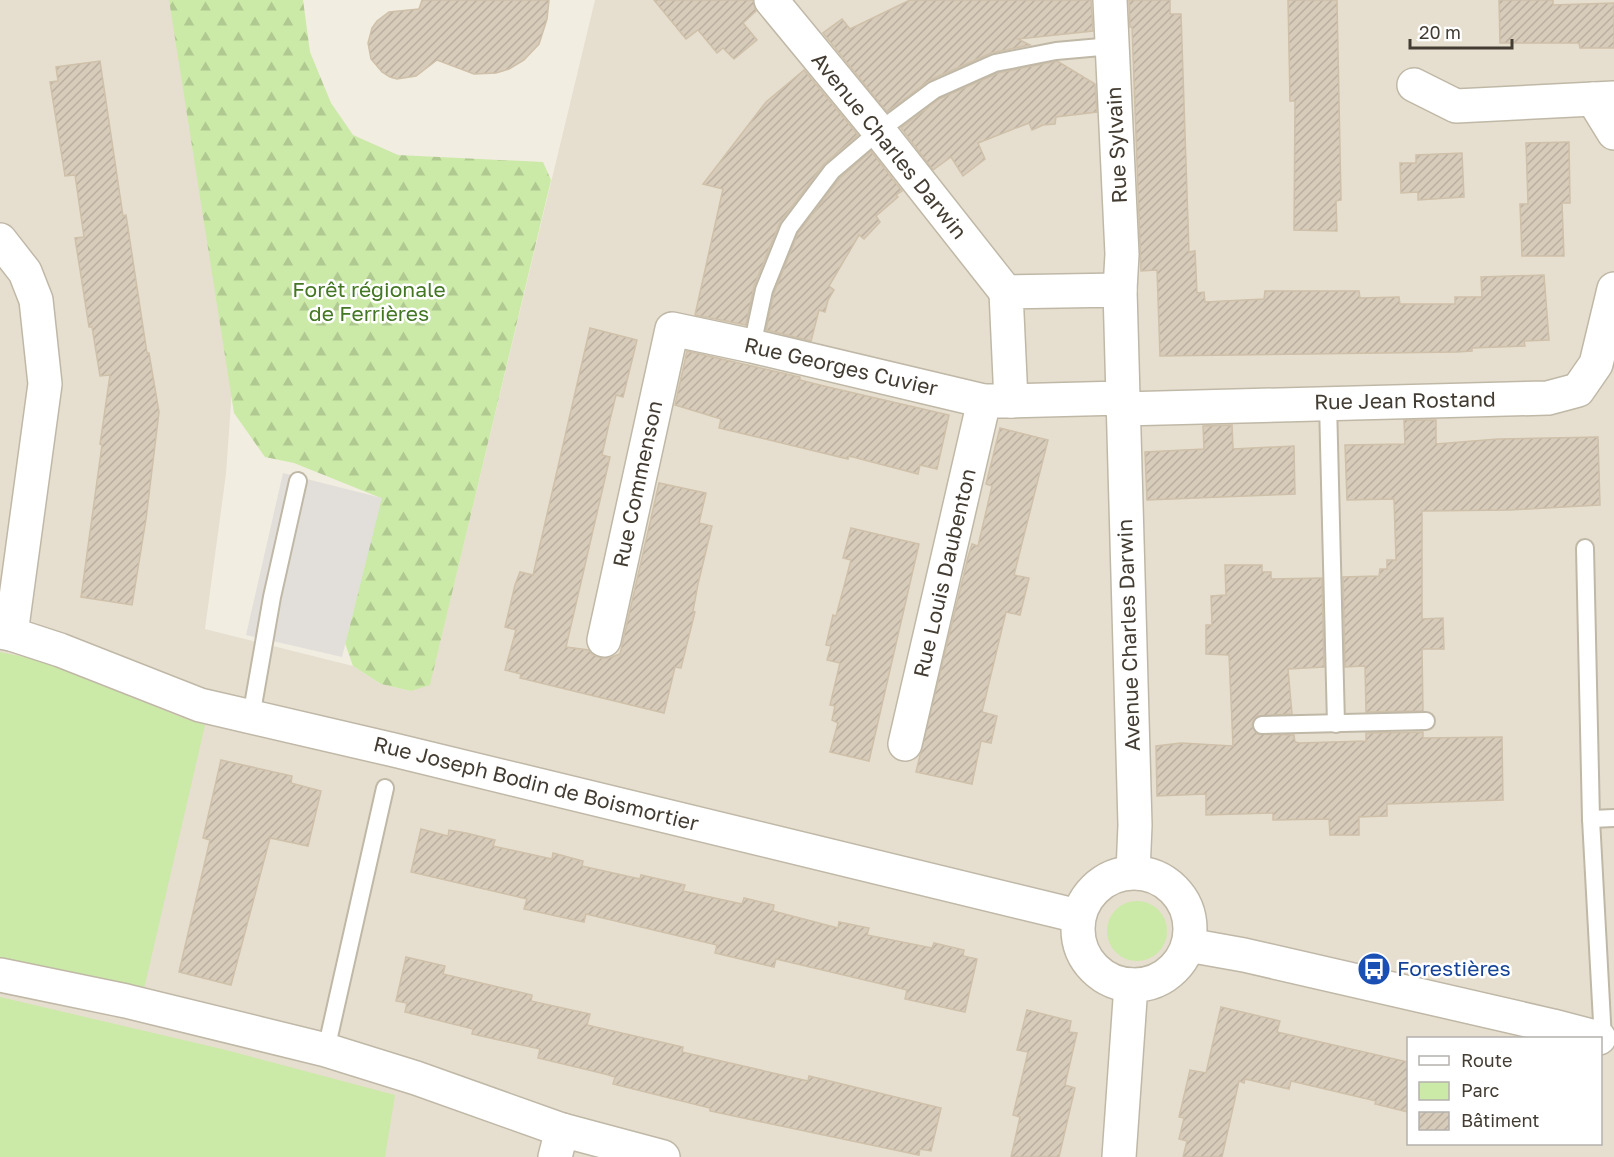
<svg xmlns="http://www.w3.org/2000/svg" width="1614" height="1157" font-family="'Golos Text',sans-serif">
	<defs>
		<pattern id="forest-firs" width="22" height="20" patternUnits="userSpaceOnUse" patternTransform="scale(1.5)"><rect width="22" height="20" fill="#cbe9a7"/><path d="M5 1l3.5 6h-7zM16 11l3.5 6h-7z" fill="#b0c990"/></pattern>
		<pattern id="building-hatch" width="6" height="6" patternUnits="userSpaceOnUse" patternTransform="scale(1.5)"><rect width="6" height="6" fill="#d7cbb9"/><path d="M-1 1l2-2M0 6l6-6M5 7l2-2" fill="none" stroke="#baafa0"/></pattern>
	</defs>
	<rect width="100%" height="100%" fill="#f2ede1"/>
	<path fill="#e6dfcf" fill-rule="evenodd" d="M0 0H171L238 304 226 474 205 629 353 666 381 684 411 691 430 684 595 0H1614V1157H0ZM1408 1038H1600V1144H1408Z"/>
	<g fill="#cbe9a7">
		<polygon points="0,652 44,661 183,718 205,725 144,989 0,957"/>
		<circle cx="1137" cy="931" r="30"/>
		<polygon points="0,997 226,1050 395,1095 385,1157 0,1157"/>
	</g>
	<polygon fill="url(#forest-firs)" points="169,0 303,0 310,52 331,103 353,135 398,155 543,162 551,180 430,685 411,691 381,684 353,666 345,643 381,498 294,463 265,457 234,413"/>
	<polygon fill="#e2dfdb" points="283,473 382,498 342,657 246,635"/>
	<g fill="url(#building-hatch)" stroke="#cfc0a9" stroke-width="1.5">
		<polygon points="422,0 549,0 547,19 539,44 524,60 509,69 496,73 474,74 437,60 416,76 397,79 390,77 382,72 371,59 368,43 372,28 377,21 389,12 419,9"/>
		<polygon points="654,0 753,0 756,11 743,23 757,40 734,59 723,48 717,53 698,30 686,39"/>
		<polygon points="910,0 1091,0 1093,31 1018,39 1030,45 991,53 930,80 887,112 823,33 842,19 850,29"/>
		<polygon points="1129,0 1170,0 1170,14 1181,14 1189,252 1195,251 1197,293 1204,292 1205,302 1264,299 1265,291 1359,291 1360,298 1399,297 1400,304 1455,304 1455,297 1482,297 1481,277 1544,275 1549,340 1524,341 1525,346 1472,348 1472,351 1457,352 1160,356 1157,270 1141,271 1132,27 1130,27"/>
		<polygon points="1288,0 1337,0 1341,200 1336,201 1337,231 1294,230 1295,101 1290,101"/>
		<polygon points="1499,0 1553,0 1553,5 1614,3 1614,48 1580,48 1579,43 1500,43"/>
		<polygon points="100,61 123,216 126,215 147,353 149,353 159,412 146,519 132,605 81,597 102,445 100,444 110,375 100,376 92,327 89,327 75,238 84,237 75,175 65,176 50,82 58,81 56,67"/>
		<polygon points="1057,61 1095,84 1097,112 1056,117 1055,124 1043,125 1032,130 1029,123 978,143 985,159 963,176 951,157 933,170 901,128 939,99 998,73"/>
		<polygon points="804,70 858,135 824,164 780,222 754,286 746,325 695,315 723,189 703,184 766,102"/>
		<polygon points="1569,142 1570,203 1562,203 1564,256 1522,256 1520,204 1528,204 1526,143"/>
		<polygon points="871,151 902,191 896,195 898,197 876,216 880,222 864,239 859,235 829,286 834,290 828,300 825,312 819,310 811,341 766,330 774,293 798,233 840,178"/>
		<polygon points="1462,153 1464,197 1418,200 1418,192 1401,193 1400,163 1416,163 1416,155"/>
		<polygon points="590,328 637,340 623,397 616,395 609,424 602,455 610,457 566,647 589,650 592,654 601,658 609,658 620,654 659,483 706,493 699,523 712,526 698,584 693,611 695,612 681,668 675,667 664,713 520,678 521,674 505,670 516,630 505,627 515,585 520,572 533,575"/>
		<polygon points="687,351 800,377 800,380 828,387 949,415 937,469 920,465 918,474 849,456 848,459 719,428 721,419 675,405"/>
		<polygon points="1404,420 1436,420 1436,444 1498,439 1598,437 1600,505 1510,510 1422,511 1422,619 1443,618 1444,649 1422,649 1423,711 1366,712 1365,666 1345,667 1343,577 1379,576 1380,569 1387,569 1387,560 1396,560 1394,499 1347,500 1345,445 1405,444"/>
		<polygon points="1232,425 1233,449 1294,446 1295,494 1147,500 1145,452 1204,449 1203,426"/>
		<polygon points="1000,428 1048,440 1014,575 1029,578 1020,615 1006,612 982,712 997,716 991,743 981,741 972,784 916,772 968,557 972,544 978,546 992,486 986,484"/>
		<polygon points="851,528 919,544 869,761 830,752 838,723 832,720 835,706 830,705 840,663 827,660 831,646 826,645 833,615 836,616 851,560 843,558"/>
		<polygon points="1225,565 1262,565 1262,572 1271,572 1271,579 1322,578 1324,667 1288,669 1292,714 1257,716 1252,725 1257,734 1294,735 1295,742 1299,743 1366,741 1366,733 1423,732 1423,738 1502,737 1503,800 1387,804 1387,816 1359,817 1359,835 1330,835 1329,819 1273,820 1273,813 1206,815 1206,794 1157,796 1156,746 1181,743 1233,746 1229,655 1206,654 1206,625 1212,625 1211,596 1226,595"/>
		<polygon points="221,760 292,776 291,783 321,791 308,846 270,838 231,985 179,972 210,840 203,838"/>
		<polygon points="421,829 448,836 449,830 466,833 495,840 493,846 552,859 553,853 583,861 582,866 640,879 641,875 685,885 683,891 742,904 744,898 774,905 773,911 838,928 839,922 869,928 867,935 932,948 934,943 964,950 963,956 977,959 965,1012 905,999 907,990 776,959 774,967 715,953 717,945 586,914 584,922 524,909 527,899 411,872"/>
		<polygon points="406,957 445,966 443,974 532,995 531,1001 590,1014 587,1025 683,1047 682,1052 808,1081 809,1076 941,1108 931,1151 920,1149 919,1155 710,1111 710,1108 613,1084 615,1077 605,1074 538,1058 540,1049 472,1034 473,1029 405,1012 407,1003 396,1001"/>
		<polygon points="1221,1007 1280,1021 1277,1032 1408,1062 1408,1112 1375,1104 1376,1101 1291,1081 1289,1089 1245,1079 1244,1083 1239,1081 1222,1157 1183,1157 1187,1141 1179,1139 1184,1118 1179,1117 1190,1070 1206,1073"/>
		<polygon points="1027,1010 1071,1021 1069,1032 1077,1033 1065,1085 1075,1088 1059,1157 1011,1157 1020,1117 1013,1115 1028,1052 1017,1050"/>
	</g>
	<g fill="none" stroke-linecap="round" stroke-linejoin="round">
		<defs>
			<g id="lane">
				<polyline points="752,346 764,290 789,228 832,171 879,131 934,90 995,63 1056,51 1112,46"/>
				<polyline points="1328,403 1336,724"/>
				<polyline points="1585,548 1591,819 1603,1040"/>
				<polyline points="251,717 272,597 298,481"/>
				<polyline points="1262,725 1426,721"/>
				<polyline points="1591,819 1614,818"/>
				<polyline points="326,1050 385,788"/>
			</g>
			<g id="street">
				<polyline points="771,0 879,131 1006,292"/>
				<polyline points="1110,0 1122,254 1120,290"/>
				<polyline points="1414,85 1456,106 1614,98"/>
				<polyline points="1593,99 1614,133"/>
				<polyline points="0,240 25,272 36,300 45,384 11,634"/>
				<polyline points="1122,398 1011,401 1006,292 1120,290 1135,825 1133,872"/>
				<polyline points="1122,409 1548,398 1578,390 1596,364 1614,289"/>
				<polyline points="0,632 11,634 60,650 200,705 394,750 1078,916"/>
				<polyline points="604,640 672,329 752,346 984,401 1011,401"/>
				<polyline points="905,744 984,401"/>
				<circle cx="1134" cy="929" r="56"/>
				<polyline points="1188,945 1244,955 1553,1026 1599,1038"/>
				<polyline points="0,975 126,1001 326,1050 416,1078 562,1130 663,1157"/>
				<polyline points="555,1157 562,1130"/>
				<polyline points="1119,1157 1131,985"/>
			</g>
		</defs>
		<use href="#lane" stroke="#c0b8a7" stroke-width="20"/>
		<use href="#street" stroke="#c0b8a7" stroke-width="36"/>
		<use href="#lane" stroke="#fff" stroke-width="16"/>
		<use href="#street" stroke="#fff" stroke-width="33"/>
	</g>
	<defs>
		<symbol id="bus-disc" viewBox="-11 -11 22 22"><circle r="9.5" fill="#1a4fb4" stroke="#fff"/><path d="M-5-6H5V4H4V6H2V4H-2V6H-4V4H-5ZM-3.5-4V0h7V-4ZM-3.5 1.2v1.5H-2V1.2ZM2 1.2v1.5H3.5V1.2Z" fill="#fff"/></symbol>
	</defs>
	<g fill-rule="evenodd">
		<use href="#bus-disc" x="1355" y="950" width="38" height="38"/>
	</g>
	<g text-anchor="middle" stroke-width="5" stroke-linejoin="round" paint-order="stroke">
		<g font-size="21" fill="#433c32" stroke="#fff">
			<text transform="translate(1117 145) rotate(-93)" y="7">Rue Sylvain</text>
			<text transform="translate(889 146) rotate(51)" y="7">Avenue Charles Darwin</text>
			<text transform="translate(841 367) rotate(13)" y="7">Rue Georges Cuvier</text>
			<text transform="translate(1405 401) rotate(-1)" y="7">Rue Jean Rostand</text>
			<text transform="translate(638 484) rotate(-78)" y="7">Rue Commenson</text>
			<text transform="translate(945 573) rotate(-77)" y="7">Rue Louis Daubenton</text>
			<text transform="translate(1129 635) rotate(-92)" y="7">Avenue Charles Darwin</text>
			<text transform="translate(536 784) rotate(14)" y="7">Rue Joseph Bodin de Boismortier</text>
		</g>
		<g font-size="21" fill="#437723" stroke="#fff">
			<text x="369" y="297">Forêt régionale<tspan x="369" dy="24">de Ferrières</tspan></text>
		</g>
		<g font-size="21" fill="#164399" stroke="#fff" text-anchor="start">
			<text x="1397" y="976">Forestières</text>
		</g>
	</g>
	<rect x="1407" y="1037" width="195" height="108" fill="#ffffff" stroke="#b4b1ad" stroke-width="1.5"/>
	<rect x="1419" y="1056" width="30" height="9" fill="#ffffff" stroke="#b4b1ad" stroke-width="1.5"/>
	<text x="1461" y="1067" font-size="18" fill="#433c32">Route</text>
	<rect x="1419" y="1082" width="30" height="18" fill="#cbe9a7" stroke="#b4b1ad" stroke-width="1.5"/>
	<text x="1461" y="1097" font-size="18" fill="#433c32">Parc</text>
	<rect x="1419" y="1112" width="30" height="18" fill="url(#building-hatch)" stroke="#b4b1ad" stroke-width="1.5"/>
	<text x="1461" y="1127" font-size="18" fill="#433c32">Bâtiment</text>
	<path d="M1410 39v9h102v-9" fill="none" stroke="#433c32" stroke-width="3"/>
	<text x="1419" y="39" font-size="18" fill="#433c32" stroke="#ffffff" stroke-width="4.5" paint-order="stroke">20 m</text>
</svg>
